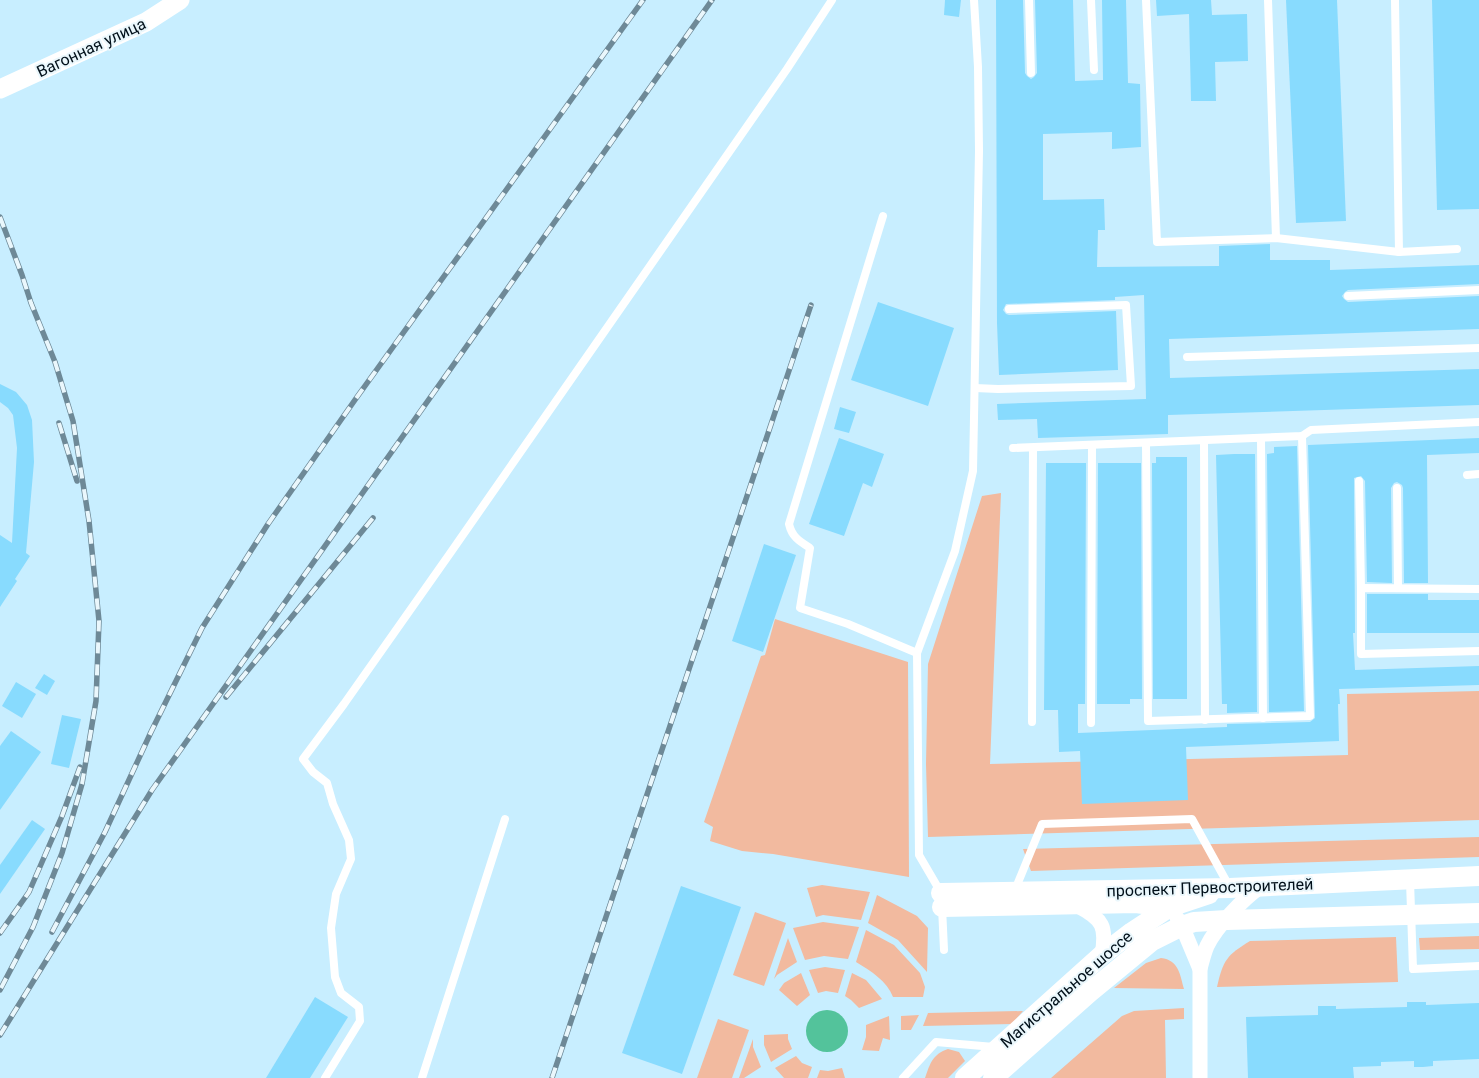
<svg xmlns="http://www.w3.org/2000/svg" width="1479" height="1078" font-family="Roboto,sans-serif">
	<rect width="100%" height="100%" fill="#c8eeff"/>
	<g fill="#f2ba9f">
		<polygon points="1001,493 990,764 1348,755 1347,694 1479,691 1479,820 928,837 926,764 928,664 982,496"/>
		<polygon points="775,619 908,662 909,877 773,854 742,851 710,841 713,827 704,822 761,656 765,655"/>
		<polygon points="1479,837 1479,857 1031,871 1023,849"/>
		<polygon points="822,885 870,892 861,920 823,915 816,917 807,888"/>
		<polygon points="877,895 917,916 928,928 927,972 898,940 868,923"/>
		<polygon points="755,912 786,923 764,986 733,975"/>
		<polygon points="823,922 859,927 848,959 824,956 805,960 793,928"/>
		<path d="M866 930 894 945 920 973 925 987 923 997H893C887 981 871 971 856 962Z"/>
		<polygon points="1479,936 1479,949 1420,950 1419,938"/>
		<path d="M1396 937 1398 982 1217 987C1223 960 1227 955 1250 941Z"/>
		<polygon points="788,938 797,962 777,975 774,979"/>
		<path d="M1161 958C1179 960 1180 975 1184 989L1114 988 1146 963Z"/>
		<polygon points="825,967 845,970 838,993 826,991 818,993 809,970"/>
		<polygon points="801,973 810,995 797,1006 779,990 784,983"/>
		<polygon points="852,973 866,980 882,999 859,1008 851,1000 845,996"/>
		<polygon points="1184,1008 1184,1019 1165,1020 1166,1078 1051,1078 1122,1016 1134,1011"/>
		<polygon points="1023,1011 1012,1024 923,1026 928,1013"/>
		<polygon points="919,1015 911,1030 901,1030 901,1016"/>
		<polygon points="889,1016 890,1040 883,1038 879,1051 862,1050 866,1037 866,1025"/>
		<polygon points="718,1019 749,1030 732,1078 697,1078"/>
		<polygon points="788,1034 788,1039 792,1049 771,1062 764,1045 764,1035"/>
		<polygon points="753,1039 753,1047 761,1067 744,1078 739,1078"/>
		<path d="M948 1049 959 1052 965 1061 948 1078H925C930 1063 933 1054 948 1049Z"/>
		<polygon points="796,1056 802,1063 812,1067 808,1078 784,1078 775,1068"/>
		<polygon points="842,1068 845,1078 817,1078 820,1070 828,1071"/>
	</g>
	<circle fill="#53c39b" cx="827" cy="1031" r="21"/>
	<g fill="#88dbfe">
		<polygon points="945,0 961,0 959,17 944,15"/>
		<polygon points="996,0 1023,0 1025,73 1027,76 1031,79 1034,77 1037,73 1035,0 1073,0 1075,81 1103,80 1102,0 1126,0 1128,83 1140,84 1141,147 1112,149 1112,132 1043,134 1043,200 1104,199 1105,230 1098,230 1097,267 1219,266 1219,246 1270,244 1270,260 1330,260 1330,270 1479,265 1479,284 1348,290 1345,292 1342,296 1344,299 1348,302 1479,296 1479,329 1169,339 1170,378 1479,369 1479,405 1168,415 1168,434 1038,438 1037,419 998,420 997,404 1146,399 1144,295 1115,297 1115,300 1006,304 1003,310 1006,314 1009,315 1116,311 1118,370 999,375 997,323"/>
		<polygon points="1156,0 1211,0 1212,15 1247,14 1248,61 1215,62 1216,101 1191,101 1189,14 1157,16"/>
		<polygon points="1286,0 1337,0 1346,221 1296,223"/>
		<polygon points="1432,0 1479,0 1479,209 1437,210"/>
		<polygon points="878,302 954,328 928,406 851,380"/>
		<polygon points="0,384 16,392 27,405 32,420 34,462 26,553 30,556 15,579 17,581 0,607 0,535 12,543 17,448 13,415 8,408 0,402"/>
		<polygon points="840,407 856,412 849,433 834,429"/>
		<polygon points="839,438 884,454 872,487 863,483 844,536 809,524"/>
		<polygon points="1479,438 1479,453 1427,455 1428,583 1404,583 1403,488 1402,485 1397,482 1394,483 1391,488 1392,583 1367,582 1365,481 1361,476 1354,478 1355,633 1353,633 1355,670 1479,666 1479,685 1339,689 1340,704 1338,704 1339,741 1186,747 1188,800 1082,804 1080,751 1059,752 1058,710 1044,710 1046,463 1086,463 1085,704 1078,704 1078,733 1227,727 1227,724 1310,722 1315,718 1308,445"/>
		<polygon points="1297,446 1304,711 1269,712 1267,454 1274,453 1274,447"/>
		<polygon points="1234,454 1255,454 1257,712 1227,713 1227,704 1222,704 1216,455"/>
		<polygon points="1156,457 1187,457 1187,699 1153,699 1152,463 1156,463"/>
		<polygon points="1098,463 1141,463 1142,699 1130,699 1130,704 1097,704"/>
		<polygon points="764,544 796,555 763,652 732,641"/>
		<polygon points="1367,594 1428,594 1428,600 1479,600 1479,633 1367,633"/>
		<polygon points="44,674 55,681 47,695 35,688"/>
		<polygon points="16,682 36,694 22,718 2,706"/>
		<polygon points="62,715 81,719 69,768 51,764"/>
		<polygon points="11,731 41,752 0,810 0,746"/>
		<polygon points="32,820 45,829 0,894 0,865"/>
		<polygon points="681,886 741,907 682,1074 622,1053"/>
		<polygon points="315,997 348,1017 310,1078 266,1078"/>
		<polygon points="1407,1002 1426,1002 1426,1005 1479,1003 1479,1059 1433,1061 1433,1066 1423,1067 1414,1067 1414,1061 1381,1062 1381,1066 1353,1067 1354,1078 1248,1078 1246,1017 1318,1015 1318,1006 1336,1006 1336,1009 1407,1007"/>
	</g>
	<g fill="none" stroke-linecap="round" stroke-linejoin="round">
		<g stroke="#fff" stroke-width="8">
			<polyline points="1029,0 1031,73"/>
			<polyline points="1091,0 1094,70"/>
			<polyline points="1146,0 1157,242 1276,238 1399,252 1457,249"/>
			<polyline points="1268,0 1276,238"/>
			<polyline points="1395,0 1399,252"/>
			<path d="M883 216 789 524C792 537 799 541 810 548L800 608 848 624 917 653"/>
			<polyline points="1348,296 1479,290"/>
			<polyline points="1187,357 1479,348"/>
			<polyline points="975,388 998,389 1131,386 1126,305 1009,309"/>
			<polyline points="1261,438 1263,718"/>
			<polyline points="1204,441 1205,720"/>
			<polyline points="1146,443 1148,721 1310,716 1302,436"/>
			<polyline points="1013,448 1302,436 1311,430 1479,422"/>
			<polyline points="1467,475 1479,474"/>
			<polyline points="1359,481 1361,588"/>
			<polyline points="1397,488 1398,588"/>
			<polyline points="1479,589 1361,588 1361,654 1479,651"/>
			<polyline points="1032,722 1033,448"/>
			<polyline points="1091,723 1092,445"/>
			<polyline points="1410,881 1413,969 1479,966"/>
			<polyline points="1015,890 1042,824 1192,819 1229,886"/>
			<polyline points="940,891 919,855 917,653 955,551 973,471 979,151 978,67 974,0"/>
			<polyline points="942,907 944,950"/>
			<polyline points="325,1078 360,1021 359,1007 341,993 335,977 331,928 336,894 351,859 349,840 333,804 327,783 313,772 303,759 344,704 451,552 787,69 832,0"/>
			<polyline points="422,1078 505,819"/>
			<polyline points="903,1078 936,1042 994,1047"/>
		</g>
		<g stroke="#fff" stroke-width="15">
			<path d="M1078 906C1103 919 1107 927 1102 955"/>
			<polyline points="1177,918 1182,926 1200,969"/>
			<path d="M1200 1078V969C1202 961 1204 953 1207 946 1216 927 1243 899 1260 887"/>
		</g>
		<polyline stroke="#fff" stroke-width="19" points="0,89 146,22 180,0"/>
		<g stroke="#fff" stroke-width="20">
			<polyline points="941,893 1230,888 1479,876"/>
			<polyline points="942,907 1136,903 1174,908"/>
			<polyline points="965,1078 1102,955 1132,932 1170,907 1209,894"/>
			<polyline points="993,1078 1090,992 1152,941 1182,926 1194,922 1227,920 1479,913"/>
		</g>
		<defs>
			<g id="rail">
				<polyline points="0,217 22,275 31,303 55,362 73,421 89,521 99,621 96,701 82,784 62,853 33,927 0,990"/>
				<polyline points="59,423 77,481"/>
				<polyline points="226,697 373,518"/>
				<polyline points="52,932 105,832 151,732 202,628 268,524 357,397 643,0"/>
				<polyline points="0,933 29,892 62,816 80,767"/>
				<polyline points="0,1035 152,790 712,0"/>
				<polyline points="552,1078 811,305"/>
			</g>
		</defs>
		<use href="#rail" stroke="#6e8997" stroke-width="5.5"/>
		<use href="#rail" stroke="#eaf7fc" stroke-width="4" stroke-dasharray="11" stroke-linecap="butt"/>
	</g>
	<g text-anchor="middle" stroke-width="4" stroke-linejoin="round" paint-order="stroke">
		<g font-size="16" fill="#000f19" stroke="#eaf7fc">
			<text transform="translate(91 47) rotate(-25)" y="6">Вагонная улица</text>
			<text transform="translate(1210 887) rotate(-2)" y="6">проспект Первостроителей</text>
			<text transform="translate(1066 989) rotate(-41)" y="6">Магистральное шоссе</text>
		</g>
	</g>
</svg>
